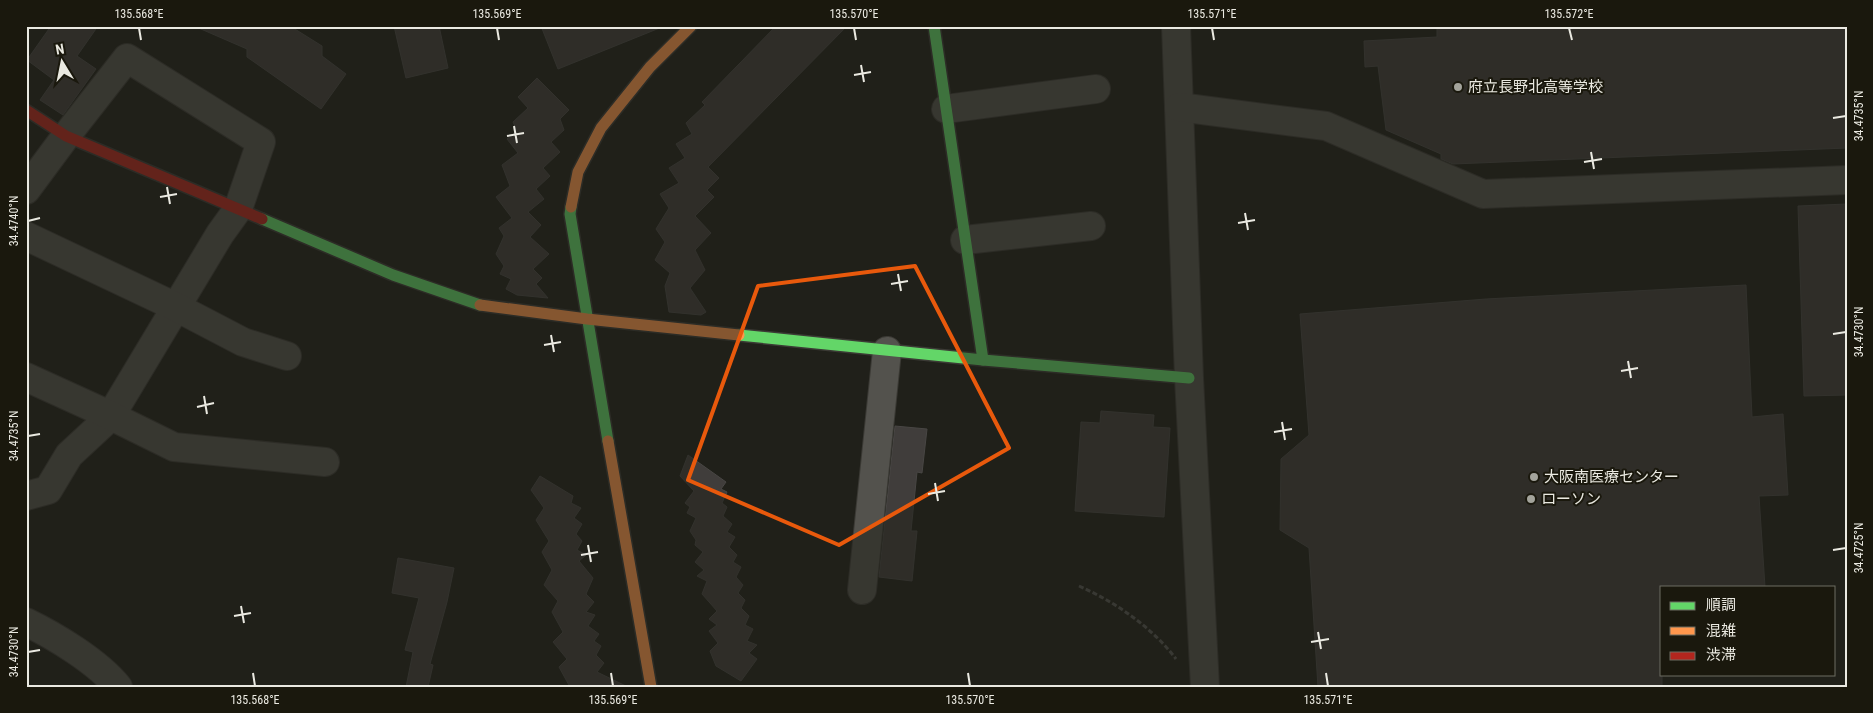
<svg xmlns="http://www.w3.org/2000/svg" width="1873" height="713" font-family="'Roboto Condensed','Noto Sans JP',sans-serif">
	<rect width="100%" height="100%" fill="#20201a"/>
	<g fill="#403d3b" stroke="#484644">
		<polygon points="51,26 98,26 77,56 96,69 63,115 40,100 54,80 27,60"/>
		<polygon points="194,26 290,26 322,46 322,56 346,74 321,109 247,57 247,49"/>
		<polygon points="394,26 439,26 448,68 406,78"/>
		<polygon points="541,26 662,26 662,27 558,69"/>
		<polygon points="776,26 847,26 708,167 719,178 707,190 714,197 695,216 711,233 695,250 705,270 690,288 706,312 701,315 669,312 665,286 670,273 655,260 665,242 656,229 669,208 660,194 679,183 669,168 685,158 676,144 692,134 686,123 705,105 702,102"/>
		<polygon points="1437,26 1845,26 1847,49 1847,148 1453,164 1441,159 1441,154 1386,130 1378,66 1365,67 1364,41 1437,37"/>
		<polygon points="537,78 569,110 560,119 564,130 551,142 560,152 543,168 550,176 536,189 544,199 528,212 541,225 530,237 549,254 533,269 542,278 536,284 548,298 517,295 506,289 511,279 500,274 504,266 496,254 504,236 499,228 512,218 496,197 510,186 502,165 518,153 507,139 517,131 513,122 528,108 518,97"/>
		<polygon points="1847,204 1847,395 1804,396 1798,206"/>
		<polygon points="1746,285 1752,417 1783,414 1788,495 1759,496 1765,587 1662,587 1662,687 1318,687 1309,548 1280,530 1281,459 1309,435 1300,314 1486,299"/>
		<polygon points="1101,411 1154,415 1153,427 1170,428 1164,517 1075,511 1081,422 1100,423"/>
		<polygon points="895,426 927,429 922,473 917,472 911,531 917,531 912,581 879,577"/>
		<polygon points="688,455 726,482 721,489 727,492 722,503 727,507 723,516 732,524 727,532 735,537 729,547 737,555 733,562 741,567 736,577 743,585 738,593 745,600 741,608 749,616 745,625 753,629 747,641 757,645 749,653 757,659 741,681 716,666 710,651 718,643 709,631 717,625 709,619 717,611 702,594 707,581 697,576 704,570 695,562 703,552 695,545 696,540 690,531 696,518 687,513 690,507 685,503 694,491 680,476"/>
		<polygon points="540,476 573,496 571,503 581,508 574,518 582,524 576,534 582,541 577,550 586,555 579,561 593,578 586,594 594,602 586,612 595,615 588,626 599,634 594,641 601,646 596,655 604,663 597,672 628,687 570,687 559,667 567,659 553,642 563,632 552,612 558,601 544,585 552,570 542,552 549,541 536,520 544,508 531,490"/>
		<polygon points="398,558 454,568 447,602 430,664 433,665 428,687 406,687 413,652 405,650 419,598 392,593"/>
	</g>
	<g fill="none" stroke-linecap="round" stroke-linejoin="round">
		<defs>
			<g id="street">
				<polyline points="1176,26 1189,378 1205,687"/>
				<polyline points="1179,107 1326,126 1483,194 1847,180"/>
				<polyline points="946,109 1096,89"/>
				<polyline points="26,190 66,136 127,58 261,142 238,209 220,234 110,417 69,455 48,490 26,496"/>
				<polyline points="26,236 176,307 243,342 287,356"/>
				<polyline points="965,240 1091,226"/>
				<polyline points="26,377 105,413 174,447 325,462"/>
				<polyline points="862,590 887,351"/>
				<path d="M26 622C55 636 98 662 118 687"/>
			</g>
			<g id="fast">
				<polyline points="934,26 983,360"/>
				<polyline points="571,207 570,214 608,441"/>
				<polyline points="262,219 393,275 480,305"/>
				<polyline points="739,335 983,360 1189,378"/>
			</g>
			<g id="slow">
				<polyline points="571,207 578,172 601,128 650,67 691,26"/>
				<polyline points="480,305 587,319 739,335"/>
				<polyline points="608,441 651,687"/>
			</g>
			<polyline id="jam" points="26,110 66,136 262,219"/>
		</defs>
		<use href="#street" stroke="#3b3a35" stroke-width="30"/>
		<use href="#fast" stroke="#3b3a35" stroke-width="14"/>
		<use href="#slow" stroke="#3b3a35" stroke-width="14"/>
		<use href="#jam" stroke="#3b3a35" stroke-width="14"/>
		<path stroke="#565652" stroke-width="3" stroke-dasharray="5 2.5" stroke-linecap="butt" d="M1079 586C1115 602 1152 627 1176 659"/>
		<use href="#street" stroke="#53524d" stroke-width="28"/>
		<use href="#fast" stroke="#63d668" stroke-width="11"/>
		<use href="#slow" stroke="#ff974d" stroke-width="11"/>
		<use href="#jam" stroke="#b3261e" stroke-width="11"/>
	</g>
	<path d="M0 0H1873V713H0ZM915 266 1009 448 839 545 688 480 758 286Z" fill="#20201a" fill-opacity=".55" fill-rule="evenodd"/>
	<path fill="none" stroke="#e8590c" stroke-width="4" stroke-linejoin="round" d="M915 266 1009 448 839 545 688 480 758 286Z"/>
	<path fill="none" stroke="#eae9e1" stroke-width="2" d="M139 28 141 40M497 28 499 40M854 28 856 40M1212 28 1214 40M1569 28 1572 40M861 65 864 82M854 75 871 72M1833 118 1846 116M514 126 517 143M507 136 524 133M1591 152 1594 169M1584 162 1602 159M167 187 170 204M160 197 177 194M1245 213 1248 230M28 221 40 218M1238 223 1255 220M898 274 901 291M891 284 908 281M1833 334 1846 332M551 335 554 352M544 345 561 342M1628 361 1631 378M1621 371 1638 368M204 396 207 414M197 407 214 403M1282 422 1285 440M1274 432 1292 429M28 436 40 434M935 483 938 501M928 494 945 491M588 545 591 562M1833 550 1846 548M581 555 598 552M241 606 244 623M234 616 251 613M1318 632 1321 649M1311 642 1329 639M28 652 40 650M253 673 255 686M611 673 613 686M968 673 970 686M1326 673 1328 686"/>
	<g fill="#a3a39b" stroke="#1a180d" stroke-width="2">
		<circle cx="1458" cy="87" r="5"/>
		<circle cx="1534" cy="477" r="5"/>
		<circle cx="1531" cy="499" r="5"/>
	</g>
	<g text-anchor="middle" stroke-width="4" stroke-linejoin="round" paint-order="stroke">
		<g font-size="15" fill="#eae9e1" stroke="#1a180d" text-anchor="start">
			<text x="1468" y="92">府立長野北高等学校</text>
			<text x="1544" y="482">大阪南医療センター</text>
			<text x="1541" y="504">ローソン</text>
		</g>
	</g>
	<rect width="1873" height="713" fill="none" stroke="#1a180d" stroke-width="55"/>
	<rect x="1660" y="586" width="175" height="90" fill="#1a180d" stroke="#6d6c62"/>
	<rect x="1670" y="602" width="25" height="8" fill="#63d668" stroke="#6d6c62"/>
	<text x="1706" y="610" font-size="15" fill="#eae9e1">順調</text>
	<rect x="1670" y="627" width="25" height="8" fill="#ff974d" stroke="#6d6c62"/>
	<text x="1706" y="636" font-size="15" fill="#eae9e1">混雑</text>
	<rect x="1670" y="652" width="25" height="8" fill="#b3261e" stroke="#6d6c62"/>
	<text x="1706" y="660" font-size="15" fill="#eae9e1">渋滞</text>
	<g transform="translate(62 62) rotate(350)" stroke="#1a180d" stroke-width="4" paint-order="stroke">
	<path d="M0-4L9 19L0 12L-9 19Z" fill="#eae9e1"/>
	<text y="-8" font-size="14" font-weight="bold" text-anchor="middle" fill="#eae9e1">N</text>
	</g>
	<rect x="28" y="28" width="1818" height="658" fill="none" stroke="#eae9e1" stroke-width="2"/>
	<g font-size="12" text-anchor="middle" fill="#eae9e1">
		<text x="139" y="18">135.568°E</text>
		<text x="497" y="18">135.569°E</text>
		<text x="854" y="18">135.570°E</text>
		<text x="1212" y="18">135.571°E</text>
		<text x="1569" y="18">135.572°E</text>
		<text transform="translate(1859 116) rotate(-90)" y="4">34.4735°N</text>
		<text transform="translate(14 221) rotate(-90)" y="4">34.4740°N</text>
		<text transform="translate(1859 332) rotate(-90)" y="4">34.4730°N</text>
		<text transform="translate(14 436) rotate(-90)" y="4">34.4735°N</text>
		<text transform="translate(1859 548) rotate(-90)" y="4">34.4725°N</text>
		<text transform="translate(14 652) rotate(-90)" y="4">34.4730°N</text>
		<text x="255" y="704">135.568°E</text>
		<text x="613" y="704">135.569°E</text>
		<text x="970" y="704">135.570°E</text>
		<text x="1328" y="704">135.571°E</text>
	</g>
</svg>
